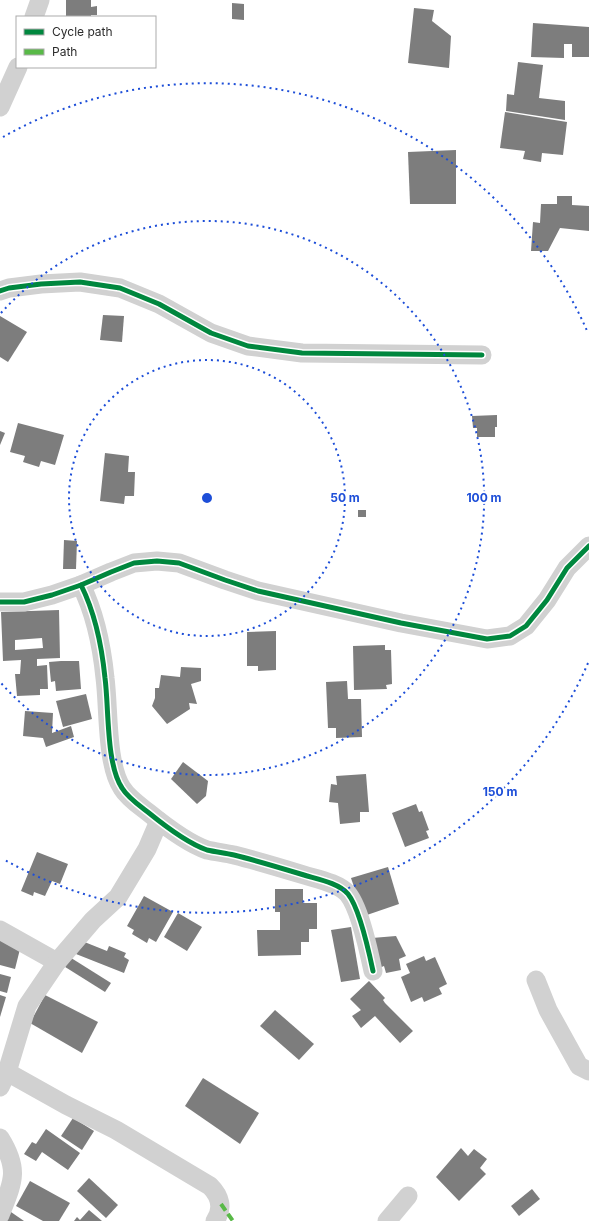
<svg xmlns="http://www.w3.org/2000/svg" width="589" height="1221" font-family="Inter,sans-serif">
	<rect width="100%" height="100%" fill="#fff"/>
	<g fill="#7d7d7d" fill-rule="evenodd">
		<polygon points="66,0 91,0 91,7 97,6 97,15 91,15 91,17 66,17"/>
		<polygon points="232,3 244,4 244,20 232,19"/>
		<polygon points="414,8 434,10 432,21 451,36 449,68 408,63"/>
		<polygon points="533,23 589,27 589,57 572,57 572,44 564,44 564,58 531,57"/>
		<polygon points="518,62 543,65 539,98 565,101 565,120 506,111 507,94 514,95"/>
		<polygon points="505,112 567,122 563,155 542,153 541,162 523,159 525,151 500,148"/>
		<polygon points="456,150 456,204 410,204 408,152"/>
		<polygon points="557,196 572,196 572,205 589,206 589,231 560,228 548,251 531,251 533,222 540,223 541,204 557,204"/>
		<polygon points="103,315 124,316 122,342 100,340"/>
		<polygon points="0,316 27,332 8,362 0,357"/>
		<polygon points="497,415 497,427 495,427 495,437 477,437 477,428 473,428 472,416"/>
		<polygon points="18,423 64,435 55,465 41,461 39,467 23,462 25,456 10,452"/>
		<polygon points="0,431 5,433 0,445"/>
		<polygon points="105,453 129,456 128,472 135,472 134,496 125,496 124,504 100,501"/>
		<rect x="358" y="510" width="8" height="7"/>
		<polygon points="64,540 77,541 76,569 63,569"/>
		<path d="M59 610 60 658 37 659V666L47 665 48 689H40V695L17 696 15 674H20L21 660 3 661 1 612ZM42 638 43 648 15 650V640Z"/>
		<polygon points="276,631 276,670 258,671 258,666 247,666 247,632"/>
		<polygon points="385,645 385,650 391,650 392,684 386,685 387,689 354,690 353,646"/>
		<polygon points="61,661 79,661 81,689 56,691 55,681 51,682 49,662"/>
		<polygon points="181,667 201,668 201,681 191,684 197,704 189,703 190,709 167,724 152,706 155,698 155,688 159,688 161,675 180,677"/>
		<polygon points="347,681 348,699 361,699 362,737 336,738 336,728 328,728 326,682"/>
		<polygon points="86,694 92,719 63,727 56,701"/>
		<polygon points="25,711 53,713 52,733 71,726 74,737 46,747 43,738 23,736"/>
		<polygon points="183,762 208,781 206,796 197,804 171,779"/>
		<polygon points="366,774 369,812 360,812 360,822 340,824 338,803 329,802 331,784 337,785 336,776"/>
		<polygon points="416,804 419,812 422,811 429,830 426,831 429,838 405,847 392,813"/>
		<polygon points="37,852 68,864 60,884 52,881 45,896 34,892 33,896 21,891"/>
		<polygon points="388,867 399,904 364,916 351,878"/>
		<polygon points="275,889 303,889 303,903 317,903 317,929 309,929 309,942 301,942 301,955 258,956 257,930 280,930 280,912 275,912"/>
		<polygon points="144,896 173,912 156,942 149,938 147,943 132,934 134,930 127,926"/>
		<polygon points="178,913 202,927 187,951 164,937"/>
		<polygon points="351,927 360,979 341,982 331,930"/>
		<polygon points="0,933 20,949 15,969 0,965"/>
		<polygon points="396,936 406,956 399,959 401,970 386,973 384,966 377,969 372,938"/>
		<polygon points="82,941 107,951 109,946 126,953 124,957 129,960 124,973 76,954"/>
		<polygon points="68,956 111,983 105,992 62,965"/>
		<polygon points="424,956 426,961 435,957 447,984 439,988 442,994 424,1002 422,997 411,1002 401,977 410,973 406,964"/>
		<polygon points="0,974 11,977 7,993 0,991"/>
		<polygon points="369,981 385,998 383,1000 385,1003 413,1031 400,1043 375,1016 361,1028 352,1016 361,1010 350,999"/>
		<polygon points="0,995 6,997 0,1017"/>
		<polygon points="45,995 98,1022 82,1053 30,1023"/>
		<polygon points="275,1010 314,1044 299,1060 260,1026"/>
		<polygon points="203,1078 259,1113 240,1144 185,1106"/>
		<polygon points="73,1118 94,1131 82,1150 61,1136"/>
		<polygon points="46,1129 80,1153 68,1170 42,1152 36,1161 24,1154 32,1142 36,1144"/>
		<polygon points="461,1148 468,1156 474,1149 487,1159 480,1168 486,1174 459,1201 436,1177"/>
		<polygon points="89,1178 118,1205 106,1218 77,1191"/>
		<polygon points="30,1181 70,1203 59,1221 43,1221 16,1206"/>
		<polygon points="532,1189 540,1199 519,1216 511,1206"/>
		<polygon points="89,1210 102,1221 74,1221 77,1217 80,1220"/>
		<polygon points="11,1212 24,1221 5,1221"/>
	</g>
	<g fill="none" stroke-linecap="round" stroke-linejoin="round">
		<g stroke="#d1d1d1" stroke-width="19">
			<polyline points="34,17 40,0"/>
			<polyline points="0,107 18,67"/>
			<polyline points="0,291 9,288 41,284 80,282 120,288 159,304 211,333 248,346 302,353 482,355"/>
			<path d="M81 585C95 613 102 648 105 678 109 708 106 764 122 788 128 798 140 806 149 813 165 826 187 843 207 850 216 852 225 853 234 855 258 861 281 868 304 875 317 879 339 883 348 894 360 909 369 952 373 971"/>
			<polyline points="0,602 24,602 52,595 81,585 111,572 134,563 157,561 179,563 225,580 258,591 401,623 487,639 510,636 526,626 547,600 567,568 589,546"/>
			<polyline points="0,930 57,962"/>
			<polyline points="536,980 548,1010 579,1066 589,1071"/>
			<path d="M7 1072 66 1105 116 1130 210 1186C220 1196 224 1208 215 1221"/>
			<polyline points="0,1087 7,1072 27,1006 57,962 93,920 118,897 147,849 159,821"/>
			<path d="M0 1138C20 1170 13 1182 0 1215"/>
			<polyline points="387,1221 408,1196"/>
		</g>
		<polyline stroke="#58b947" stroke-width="4" stroke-dasharray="8 4" stroke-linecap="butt" points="221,1204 233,1221"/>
		<defs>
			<g id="cycleway">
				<polyline points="0,291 9,288 41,284 80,282 120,288 159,304 211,333 248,346 302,353 482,355"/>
				<path d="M81 585C95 613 102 648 105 678 109 708 106 764 122 788 128 798 140 806 149 813 165 826 187 843 207 850 216 852 225 853 234 855 258 861 281 868 304 875 317 879 339 883 348 894 360 909 369 952 373 971"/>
				<polyline points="0,602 24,602 52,595 81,585 111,572 134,563 157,561 179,563 225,580 258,591 401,623 487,639 510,636 526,626 547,600 567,568 589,546"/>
			</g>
		</defs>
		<use href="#cycleway" stroke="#fff" stroke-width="8"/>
		<use href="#cycleway" stroke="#00873e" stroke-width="5"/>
	</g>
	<g fill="none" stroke="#1d4ed8" stroke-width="2" stroke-dasharray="2 4">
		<circle cx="207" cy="498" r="138"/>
		<path d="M1 313A277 277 0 1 1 1 683"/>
		<path d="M588 663A415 415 0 0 1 3 859M3 137A415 415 0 0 1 588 333"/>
	</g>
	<circle cx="207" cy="498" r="6" fill="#1d4ed8" stroke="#fff" stroke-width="2"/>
	<g font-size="12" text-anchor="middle" font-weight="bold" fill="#1d4ed8" stroke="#fff" stroke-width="4" stroke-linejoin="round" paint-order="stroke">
		<text x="345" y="502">50 m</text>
		<text x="484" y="502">100 m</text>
		<text x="500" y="796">150 m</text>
	</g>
	<rect x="16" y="16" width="140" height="52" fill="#ffffff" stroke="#ababab"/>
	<rect x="24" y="29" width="20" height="6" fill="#00873e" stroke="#ababab"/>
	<text x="52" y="36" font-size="12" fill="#2c2c2c">Cycle path</text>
	<rect x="24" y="49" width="20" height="6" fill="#58b947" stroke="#ababab"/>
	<text x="52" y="56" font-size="12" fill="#2c2c2c">Path</text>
</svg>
